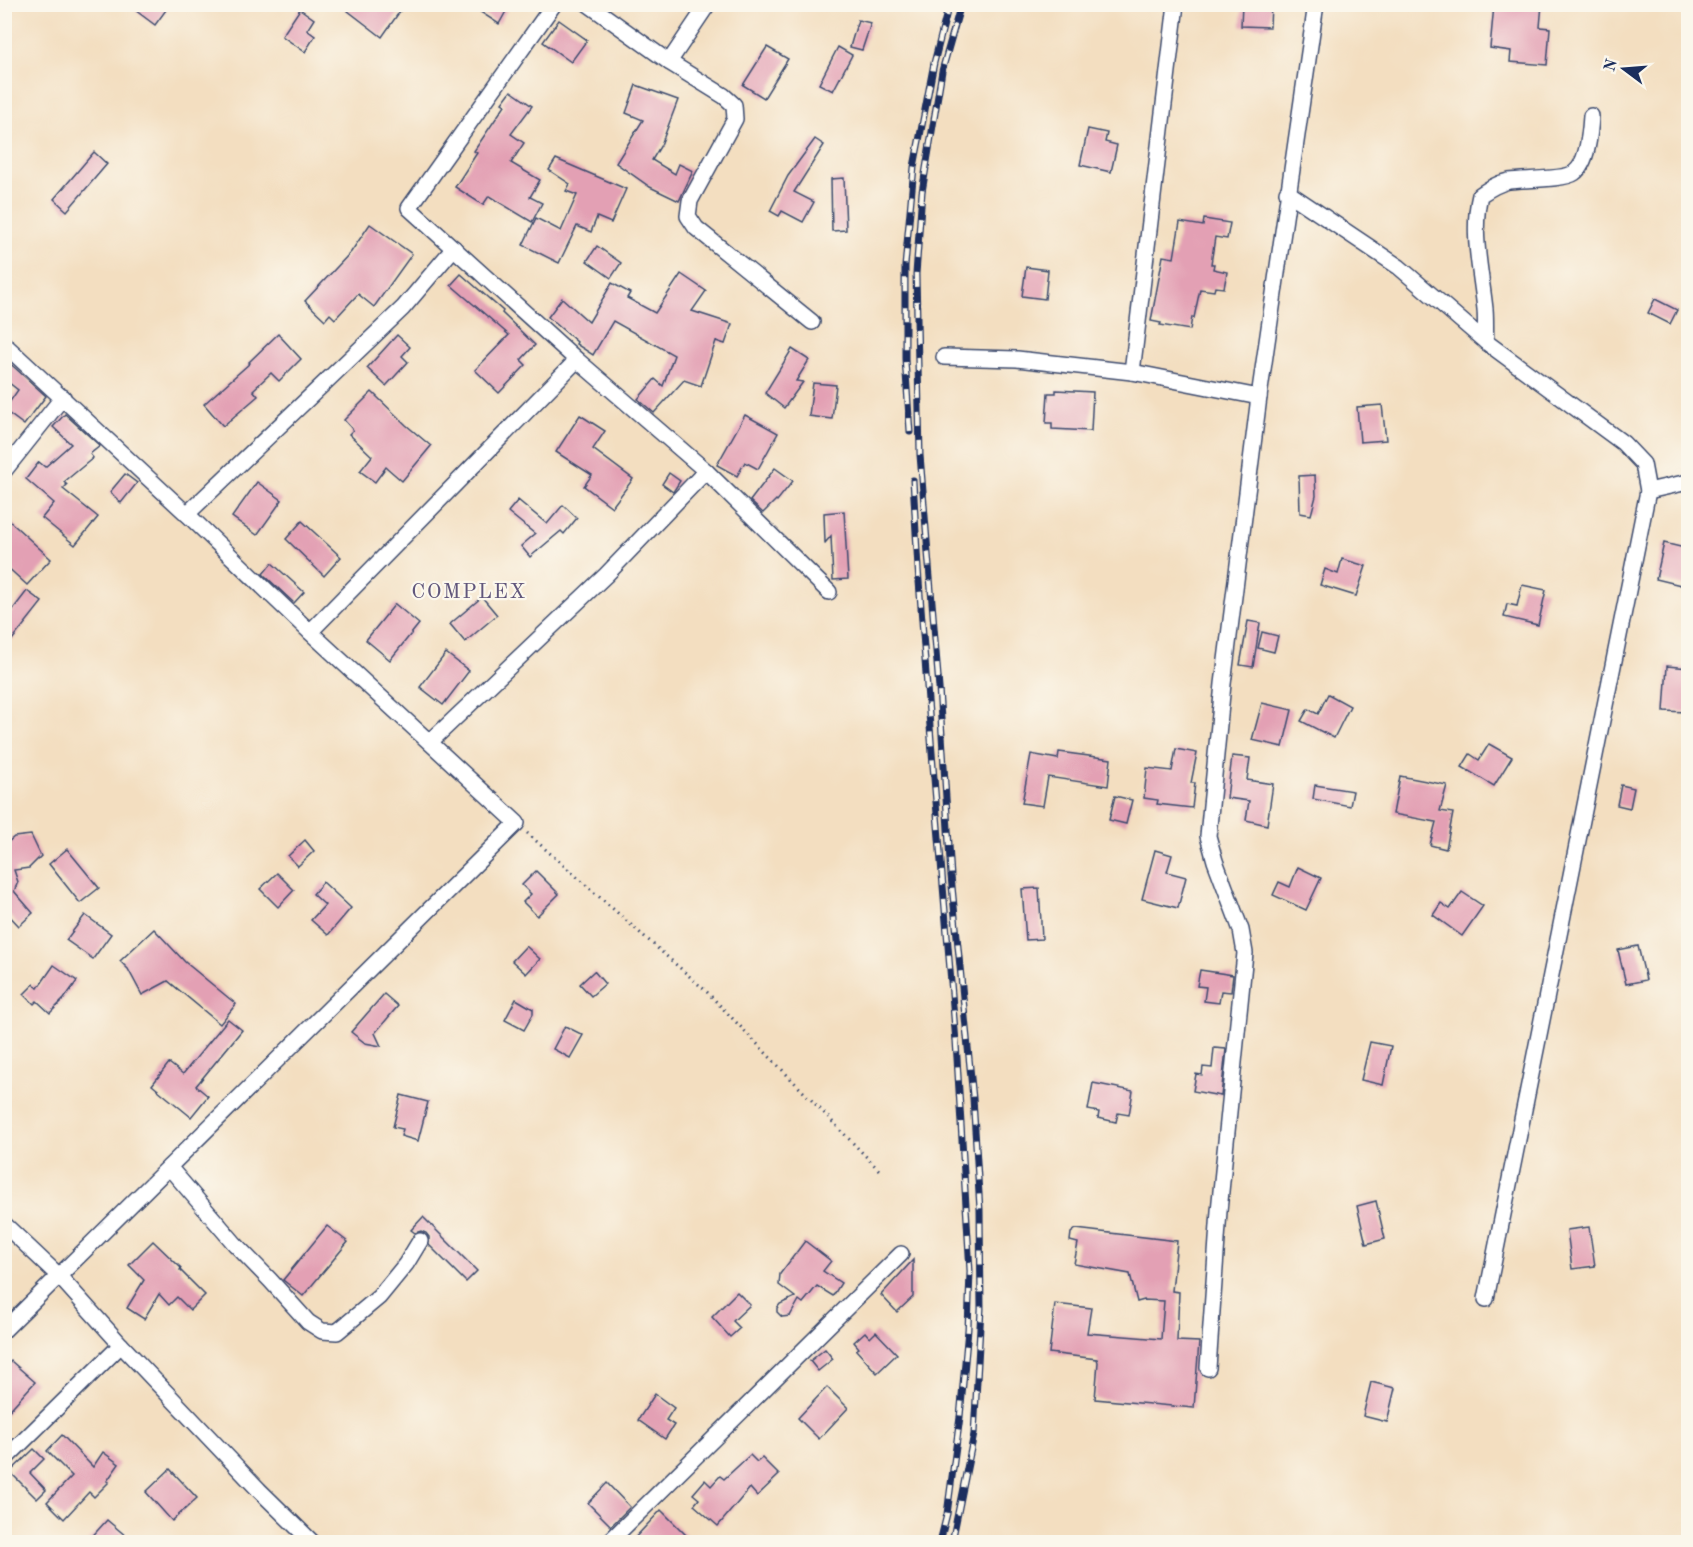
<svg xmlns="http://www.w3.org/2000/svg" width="1693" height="1547" font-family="'Old Standard TT',serif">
	<rect width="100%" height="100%" fill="#fbf7ec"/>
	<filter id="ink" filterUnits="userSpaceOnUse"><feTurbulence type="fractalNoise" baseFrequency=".0167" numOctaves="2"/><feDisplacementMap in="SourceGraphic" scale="12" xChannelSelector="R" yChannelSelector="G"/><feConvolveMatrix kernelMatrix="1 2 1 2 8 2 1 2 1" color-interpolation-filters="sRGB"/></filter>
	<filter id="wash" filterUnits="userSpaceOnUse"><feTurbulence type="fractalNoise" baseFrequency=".008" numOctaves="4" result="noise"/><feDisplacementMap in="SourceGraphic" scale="24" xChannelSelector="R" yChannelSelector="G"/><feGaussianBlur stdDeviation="1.35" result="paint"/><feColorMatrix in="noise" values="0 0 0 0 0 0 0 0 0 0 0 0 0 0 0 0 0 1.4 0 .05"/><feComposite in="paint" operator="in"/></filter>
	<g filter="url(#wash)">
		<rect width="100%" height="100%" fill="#f3dec0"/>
		<g id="blocks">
			<g fill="#e3a0b4">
				<polygon points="127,4 158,4 166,10 155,25"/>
				<polygon points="339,4 405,4 382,37"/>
				<polygon points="468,4 510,4 499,24"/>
				<polygon points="1242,4 1271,4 1270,27 1241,26"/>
				<polygon points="1518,4 1542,4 1540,27 1550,28 1547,65 1510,62 1511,51 1490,48 1494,5 1518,7"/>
				<polygon points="300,9 314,19 307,30 315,36 305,52 282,36"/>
				<polygon points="559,20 587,40 571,62 543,42"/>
				<polygon points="858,20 871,23 862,50 850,47"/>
				<polygon points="767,47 788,59 764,98 743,85"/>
				<polygon points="838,47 852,55 833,91 819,84"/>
				<polygon points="636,85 678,100 661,145 652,160 675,174 679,164 693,171 679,201 650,187 616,163 643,120 626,113"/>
				<polygon points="511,91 532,106 511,134 524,143 511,163 540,180 530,197 542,203 532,222 489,196 483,205 455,187 477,153 474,151 505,105 502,103"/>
				<polygon points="1088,129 1107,133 1105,142 1117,145 1111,172 1080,165"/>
				<polygon points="815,139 824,145 794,192 814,202 803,222 782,211 779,216 770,211 788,176"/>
				<polygon points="94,152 107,164 67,211 54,199"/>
				<polygon points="556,159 626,189 611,223 597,217 591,232 577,226 559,263 523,245 536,218 561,231 577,195 566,191 570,184 549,170"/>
				<polygon points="844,178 846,230 832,231 831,179"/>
				<polygon points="1204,219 1230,223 1227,239 1215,237 1211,264 1214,264 1213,269 1227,272 1224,288 1215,287 1214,291 1200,289 1194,318 1192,317 1190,330 1160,325 1161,323 1151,321 1163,256 1174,258 1180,222 1203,226"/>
				<polygon points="370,224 412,254 374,307 358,294 335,319 330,314 325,320 305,301 351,252"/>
				<polygon points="597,246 621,263 611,278 587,261"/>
				<polygon points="1026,267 1048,270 1045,299 1022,296"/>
				<polygon points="461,274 503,311 502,313 535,345 521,360 526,365 499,393 475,370 509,335 451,285"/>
				<polygon points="681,274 706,291 692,311 732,324 725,344 716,341 701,386 684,380 654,413 638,399 655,379 663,386 674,355 613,321 593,355 576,344 577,342 548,317 562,298 589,322 612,283 630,293 627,298 655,313"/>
				<polygon points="1655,299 1677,310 1670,324 1648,313"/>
				<polygon points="278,334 301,359 279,381 271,373 253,390 258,396 223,426 204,404 250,363 249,362"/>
				<polygon points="397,335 410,347 402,356 408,362 386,386 367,368"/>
				<polygon points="792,349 809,360 796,381 803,382 784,408 765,393"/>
				<polygon points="4,358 46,396 24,425 4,410 18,390 4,379"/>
				<polygon points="813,383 836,385 832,419 809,416"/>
				<polygon points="1056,390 1093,392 1091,431 1052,429 1052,423 1046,423 1048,393 1056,393"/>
				<polygon points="372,392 406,425 431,446 402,481 386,467 375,482 360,471 372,456 349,434 353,430 344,420"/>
				<polygon points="1382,405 1386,440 1360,442 1357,407"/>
				<polygon points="65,414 100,446 90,454 93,458 64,482 67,485 63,489 98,517 75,545 42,518 54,503 26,479 39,462 45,467 71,444 53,427"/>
				<polygon points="580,415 605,431 593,449 633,479 612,507 584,486 592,475 556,452"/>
				<polygon points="745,415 778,433 758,469 745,462 737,476 717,465"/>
				<polygon points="775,468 793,481 777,501 776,500 763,513 750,501"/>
				<polygon points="669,473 680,481 673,492 662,484"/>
				<polygon points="125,474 137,483 121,503 110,492"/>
				<polygon points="1315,475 1316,496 1311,515 1300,513 1299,476"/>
				<polygon points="257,482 282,500 257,535 232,517"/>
				<polygon points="518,500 547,524 563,505 577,518 564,534 561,531 530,557 521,546 535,534 508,512"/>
				<polygon points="844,511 848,579 833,580 831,536 825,543 824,513"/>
				<polygon points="4,516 51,559 27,585 4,564"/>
				<polygon points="302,521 341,557 324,576 286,539"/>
				<polygon points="1664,543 1689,549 1689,587 1656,579"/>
				<polygon points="1342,559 1366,566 1356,596 1320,585 1325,569 1338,574"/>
				<polygon points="272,563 304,592 294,603 263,574"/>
				<polygon points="1522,585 1546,590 1538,625 1504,617 1507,604 1517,606"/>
				<polygon points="27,591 42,602 12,640 4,634 4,621"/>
				<polygon points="482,597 497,615 465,642 450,624"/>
				<polygon points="395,604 419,624 390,660 366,640"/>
				<polygon points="1248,621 1260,623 1253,667 1240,665"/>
				<polygon points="1262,632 1278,636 1274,652 1258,648"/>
				<polygon points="446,653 469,671 443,705 420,687"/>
				<polygon points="1667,666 1689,668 1687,712 1664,711"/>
				<polygon points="1328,694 1350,706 1334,738 1301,721 1308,709 1318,714"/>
				<polygon points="1262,703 1292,710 1283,747 1252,740"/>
				<polygon points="1489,744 1512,757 1494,786 1462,767 1470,754 1479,760"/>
				<polygon points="1176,749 1197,753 1191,783 1195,783 1192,808 1157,804 1158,800 1144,798 1147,768 1172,771"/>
				<polygon points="1059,752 1111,759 1108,786 1048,777 1043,806 1022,803 1031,754 1058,759"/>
				<polygon points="1232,756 1250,758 1247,780 1273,784 1267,825 1246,820 1249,801 1227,798"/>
				<polygon points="1400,776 1447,785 1440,811 1453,813 1446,849 1430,845 1436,822 1393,814"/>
				<polygon points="1315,785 1353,791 1350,806 1313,799"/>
				<polygon points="1621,785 1634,788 1630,808 1617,805"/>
				<polygon points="1115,796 1132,800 1126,824 1109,820"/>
				<polygon points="31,835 41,856 29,868 14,870 18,882 14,891 33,913 19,926 5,911 4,913 4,850 6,844 14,837"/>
				<polygon points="305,840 314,851 298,866 288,856"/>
				<polygon points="67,849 99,888 80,903 49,864"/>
				<polygon points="1155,850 1172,855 1167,872 1186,877 1178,908 1142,899"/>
				<polygon points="1298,867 1321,878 1306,910 1273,895 1279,882 1290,887"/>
				<polygon points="536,871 559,894 537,916 523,902 531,894 522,885"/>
				<polygon points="277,873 294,890 278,907 260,889"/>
				<polygon points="323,882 351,908 328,935 311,920 325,905 313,894"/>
				<polygon points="1039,888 1042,939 1026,940 1022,889"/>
				<polygon points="1462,892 1483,906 1462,936 1433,915 1441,903 1450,909"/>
				<polygon points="85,915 111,934 93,959 66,940"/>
				<polygon points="154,929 185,962 236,1004 220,1024 168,981 142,995 128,969 120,961"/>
				<polygon points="526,946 540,959 526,974 512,961"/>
				<polygon points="1638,946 1646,980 1626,984 1618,950"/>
				<polygon points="54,965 77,981 64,999 50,1013 37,1001 34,1004 24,994 34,984 38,988"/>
				<polygon points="1200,970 1233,975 1231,992 1221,991 1219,1003 1204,1001 1206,987 1197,986"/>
				<polygon points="594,971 605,984 591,996 580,984"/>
				<polygon points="384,994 398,1006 375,1033 381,1046 365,1043 351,1032"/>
				<polygon points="516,999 533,1009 533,1014 524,1030 505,1020"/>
				<polygon points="228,1019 242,1030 196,1086 208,1096 191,1117 152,1085 169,1063 183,1074"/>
				<polygon points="565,1026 583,1035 570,1058 553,1049"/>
				<polygon points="1370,1042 1391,1046 1383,1085 1361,1080"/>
				<polygon points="1214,1048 1226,1049 1221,1096 1193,1091 1196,1074 1202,1075 1203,1067 1212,1068"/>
				<polygon points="1093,1083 1133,1091 1129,1115 1118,1113 1116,1122 1098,1118 1099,1112 1088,1110"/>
				<polygon points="401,1095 428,1102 418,1141 401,1136 403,1129 393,1127"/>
				<polygon points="1376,1201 1385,1239 1366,1244 1357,1206"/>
				<polygon points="423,1217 477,1271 466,1282 429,1245 429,1237 426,1233 421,1231 415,1233 411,1230"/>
				<polygon points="327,1226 348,1242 303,1296 283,1280"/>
				<polygon points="1589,1227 1595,1266 1572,1269 1567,1230"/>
				<polygon points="1076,1229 1177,1241 1172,1291 1179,1292 1177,1341 1199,1342 1194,1408 1095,1399 1098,1362 1097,1359 1049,1353 1055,1304 1091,1308 1087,1333 1161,1339 1164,1301 1144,1300 1137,1302 1130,1274 1074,1264 1078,1243 1070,1241 1071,1233"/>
				<polygon points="153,1241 181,1268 180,1270 205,1295 190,1310 177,1297 169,1305 159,1294 144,1319 127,1308 144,1280 129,1265"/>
				<polygon points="805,1241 831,1261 823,1271 841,1283 833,1296 817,1286 803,1303 799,1300 790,1316 782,1317 777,1312 777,1308 780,1304 795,1297 779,1285 780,1274"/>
				<polygon points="913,1260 913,1297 897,1312 881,1295"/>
				<polygon points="737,1292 750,1305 733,1321 740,1328 730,1337 712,1317"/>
				<polygon points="865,1332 870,1338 876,1332 897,1354 877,1373 856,1350 859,1348 854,1342"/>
				<polygon points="825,1349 833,1359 818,1371 810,1361"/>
				<polygon points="11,1361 35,1382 4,1416 4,1369"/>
				<polygon points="1371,1382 1395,1388 1387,1422 1363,1416"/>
				<polygon points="827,1387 848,1408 819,1439 798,1418"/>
				<polygon points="655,1394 674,1408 666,1420 674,1425 665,1439 638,1420"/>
				<polygon points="62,1435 93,1467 103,1452 119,1464 107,1481 109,1482 94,1497 89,1492 64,1519 47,1502 72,1476 47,1451"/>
				<polygon points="34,1449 44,1459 30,1473 46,1490 37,1499 10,1472"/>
				<polygon points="750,1455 757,1462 762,1458 779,1475 757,1496 750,1488 718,1526 694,1505 699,1499 693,1494 705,1480 711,1486 720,1476 724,1479"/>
				<polygon points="170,1469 197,1498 172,1521 146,1492"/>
				<polygon points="607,1483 630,1507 611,1526 588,1503"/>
				<polygon points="661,1510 693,1542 631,1542"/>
				<polygon points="107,1520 133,1542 87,1542"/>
			</g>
		</g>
	</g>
	<g filter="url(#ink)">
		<use href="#blocks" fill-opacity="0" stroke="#3b496d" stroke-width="1.5"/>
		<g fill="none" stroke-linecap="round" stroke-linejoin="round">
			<defs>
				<g id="minor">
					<polyline points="554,4 409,208 577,360 706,471 829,592"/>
					<polyline points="588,4 669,62 724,96 734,105 735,119 690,201 688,216 696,228 812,322"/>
					<polyline points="669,62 708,4"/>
					<polyline points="1287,192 1399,267 1486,342 1623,443 1643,464 1648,491 1486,1299"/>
					<path d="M1486 342C1485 331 1486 320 1485 309 1481 271 1471 232 1480 195 1489 189 1498 183 1509 181 1523 179 1564 180 1574 173 1588 163 1590 132 1591 116"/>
					<polyline points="4,344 187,514 310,632 517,823 4,1330"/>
					<polyline points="944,357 1017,359 1132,372 1259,397"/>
					<polyline points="1132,372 1176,4"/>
					<polyline points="4,471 63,397"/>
					<polyline points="1648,491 1688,482"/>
					<polyline points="187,514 403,308 454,248"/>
					<polyline points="310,632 577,360"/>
					<polyline points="430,742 606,575 706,471"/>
					<polyline points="169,1167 235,1244 270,1280 308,1322 322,1331 337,1332 379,1297 406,1264 420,1241"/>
					<polyline points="4,1224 59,1276 121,1345 259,1490 312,1542"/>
					<polyline points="1208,1368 1219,1211 1245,953 1241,930 1215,861 1208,836 1223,684 1259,397 1316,4"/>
					<polyline points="4,1460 121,1345"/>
					<polyline points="609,1542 901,1254"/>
				</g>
			</defs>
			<use href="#minor" stroke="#3b496d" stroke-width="18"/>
			<polyline stroke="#3b496d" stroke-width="3" stroke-dasharray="1.5 4.5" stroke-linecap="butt" points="527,833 706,991 880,1171"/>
			<use href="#minor" stroke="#fff" stroke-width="15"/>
			<defs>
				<g id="rail">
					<polyline points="910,432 905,359 905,266 914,167 934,63 949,4"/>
					<polyline points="913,480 918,568 933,766 956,1042 970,1271 968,1329 960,1417 947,1514 940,1542"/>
					<polyline points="952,1542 974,1434 981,1309 980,1210 973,1098 951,876 939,688 920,455 916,274 922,192 942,71 961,4"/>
				</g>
			</defs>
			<use href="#rail" stroke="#1b2f5e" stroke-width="7"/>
			<use href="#rail" stroke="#fbf7ec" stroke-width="4.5" stroke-dasharray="14" stroke-linecap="butt"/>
		</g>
	</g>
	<g text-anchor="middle" stroke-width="4.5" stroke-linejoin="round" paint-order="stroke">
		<g font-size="21" letter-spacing="1.5" fill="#61577c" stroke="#fbf7ec">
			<text x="469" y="598">COMPLEX</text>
		</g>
	</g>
	<rect width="1693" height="1547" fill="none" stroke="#fbf7ec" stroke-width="24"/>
	<g transform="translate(1624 69) rotate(286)" stroke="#fbf7ec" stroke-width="4.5" paint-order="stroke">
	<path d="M0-4.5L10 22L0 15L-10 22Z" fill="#1b2f5e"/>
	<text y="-9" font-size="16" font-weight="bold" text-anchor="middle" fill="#1b2f5e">N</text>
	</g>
</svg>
